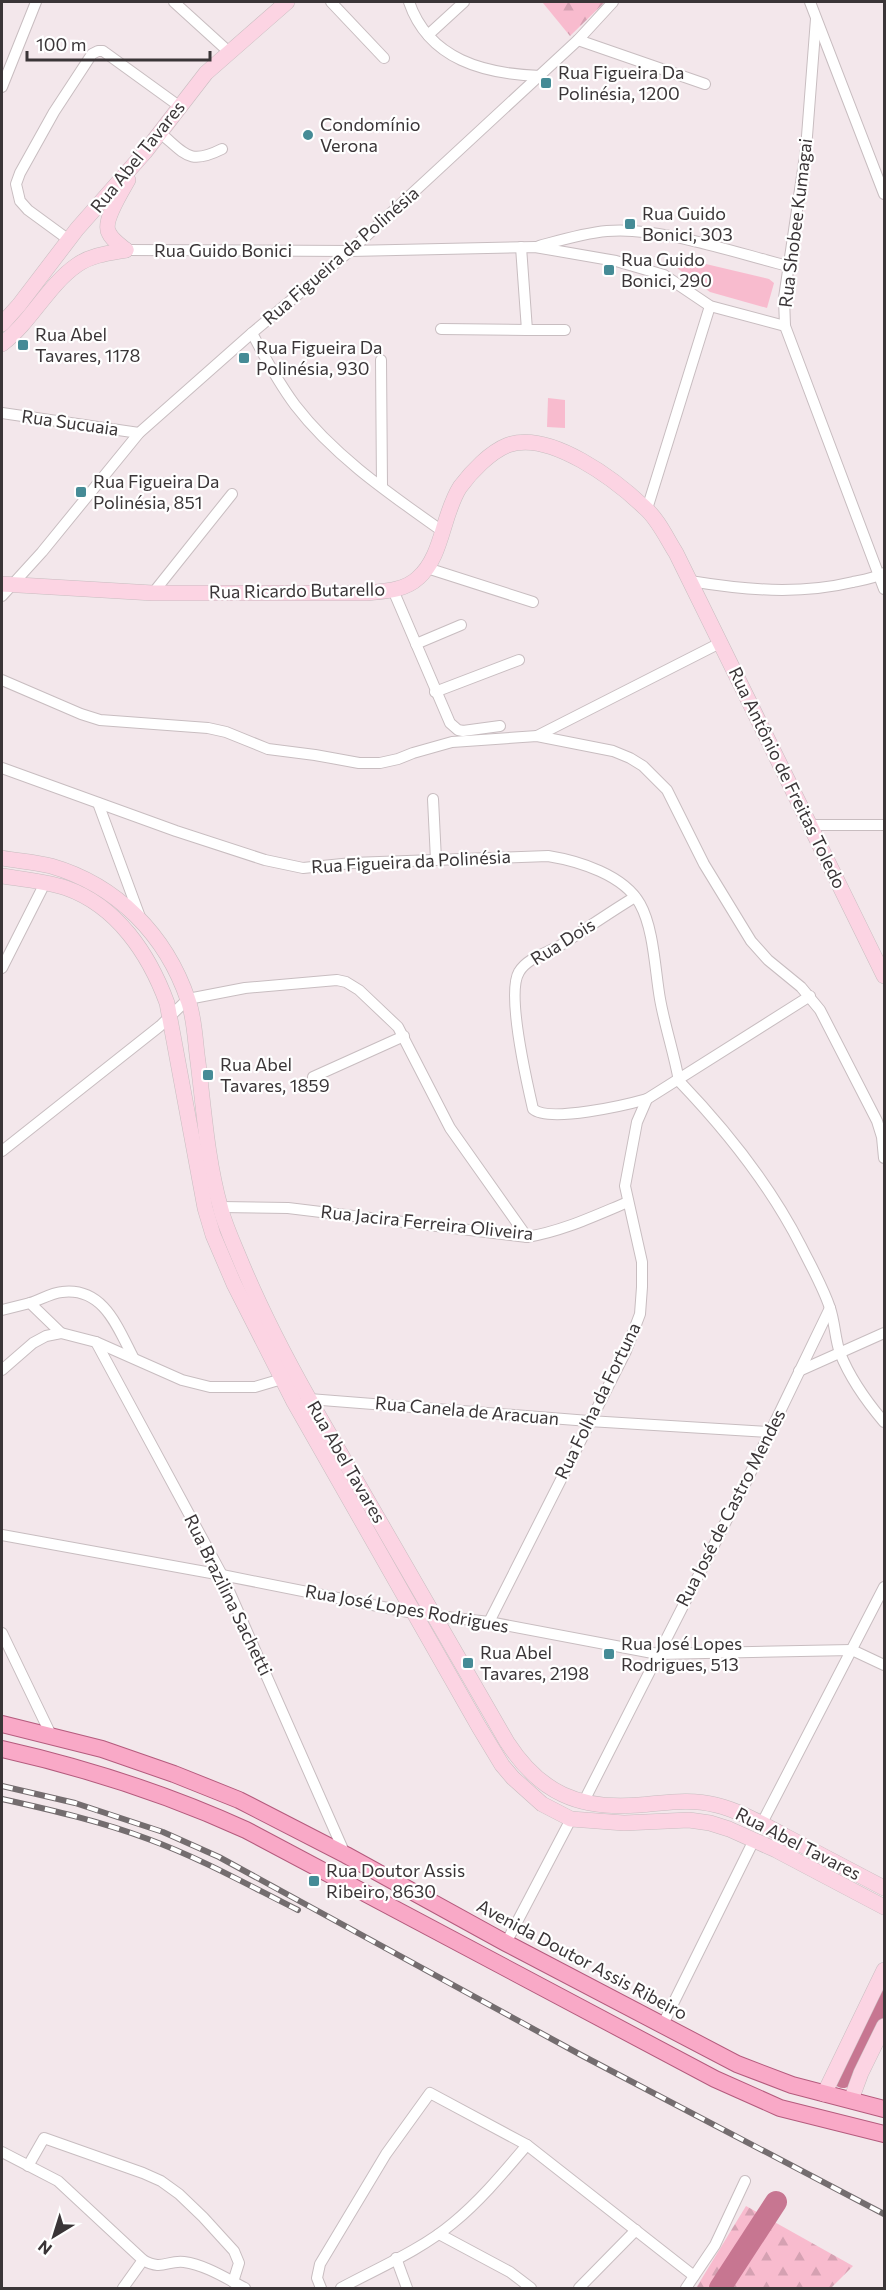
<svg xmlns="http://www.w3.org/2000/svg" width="886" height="2290" font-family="Commissioner,sans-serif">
	<defs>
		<pattern id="forest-firs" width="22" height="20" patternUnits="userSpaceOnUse" patternTransform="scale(1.5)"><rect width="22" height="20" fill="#f8bbce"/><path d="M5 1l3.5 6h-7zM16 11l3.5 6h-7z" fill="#d5a1b2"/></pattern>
	</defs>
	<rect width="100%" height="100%" fill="#f3e7eb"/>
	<g fill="#f8bbce">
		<polygon points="672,256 769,279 774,283 767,308 710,292 670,263"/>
		<polygon points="548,398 565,400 565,428 547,427"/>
	</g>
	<g fill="url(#forest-firs)">
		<polygon points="545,2 605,2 570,36 543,3"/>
		<polygon points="746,2206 853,2266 831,2288 696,2288"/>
	</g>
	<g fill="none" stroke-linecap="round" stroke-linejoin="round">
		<g stroke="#c77691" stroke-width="22">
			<polyline points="843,2077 884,1996"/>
			<polyline points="720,2288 776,2202"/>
		</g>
		<defs>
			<g id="street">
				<polyline points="174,2 229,52"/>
				<polyline points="331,2 384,58"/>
				<path d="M409 2C429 60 485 74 540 76"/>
				<polyline points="810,2 884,194"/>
				<polyline points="816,19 806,149 784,298 785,326 884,589"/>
				<polyline points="428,35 464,2"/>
				<polyline points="578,40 705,84"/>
				<polyline points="2,87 36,2"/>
				<path d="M159 132C185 153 188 166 222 149"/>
				<polyline points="69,240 28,210 20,201 16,184 20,173 54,112 92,54 98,51 103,51 179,106"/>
				<path d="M539 246C561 240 584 233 607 231 659 226 736 253 788 266"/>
				<polyline points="126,250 350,251 535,247 616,261 664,275 710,306 785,326"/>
				<polyline points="441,329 527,330 521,247"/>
				<polyline points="527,330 565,330"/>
				<path d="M252 333C265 358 278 382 295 405 334 456 390 494 442 531"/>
				<polyline points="381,360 382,487"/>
				<polyline points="2,413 139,433"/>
				<polyline points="647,509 710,306"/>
				<polyline points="427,568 533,602"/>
				<path d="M690 581C745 590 799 595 853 582 863 580 875 578 884 573"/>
				<polyline points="393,590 450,723 458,730 463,731 500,726"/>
				<polyline points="153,593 232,494"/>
				<polyline points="2,596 42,552 139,433 252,333 350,251 578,40 613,2"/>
				<polyline points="416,644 461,625"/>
				<polyline points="2,680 81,714 100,720 208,728 226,732 268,749 315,755 359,763 380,763 398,759 413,753 452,742 537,736 613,751 630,758 643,766 667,790 704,864 751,941 768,960 801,987 820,1010 877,1121 882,1137 884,1158"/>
				<polyline points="435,692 519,660"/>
				<polyline points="537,736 720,643"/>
				<path d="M2 768 176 831 265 860 303 868 352 863 548 856C579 861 624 875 640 904 654 929 655 971 660 999 665 1027 674 1053 679 1081"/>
				<polyline points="433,799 436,860"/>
				<polyline points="98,803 140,917"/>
				<polyline points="809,825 884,825"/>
				<path d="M635 897C610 912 586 929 561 945 547 953 527 958 519 972 506 993 527 1083 533 1109 549 1123 626 1105 647 1099"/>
				<polyline points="2,968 45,883"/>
				<polyline points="313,1077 404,1036"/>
				<path d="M679 1081C726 1130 770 1185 801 1246 811 1266 823 1287 830 1308 835 1323 835 1339 840 1353 850 1378 867 1402 884 1422"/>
				<polyline points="2,1151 160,1026 188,999 245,988 337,980 346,982 359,990 398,1027 450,1128 527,1237"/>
				<path d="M220 1207 288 1208 527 1237C563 1231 594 1216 628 1202"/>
				<path d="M30 1303C40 1300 51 1293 62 1292 103 1287 117 1326 133 1357"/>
				<polyline points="2,1310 30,1303 61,1333"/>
				<polyline points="96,1342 222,1575 345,1854"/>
				<polyline points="2,1370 33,1343 46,1336 61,1333 96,1342 182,1380 210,1387 255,1387 282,1379"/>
				<polyline points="799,1371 884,1333"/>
				<polyline points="309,1399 589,1421 769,1432"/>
				<polyline points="2,1535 222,1575 413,1613 489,1622 658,1654 852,1650 884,1665"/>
				<polyline points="489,1622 626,1351 640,1314 642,1287 642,1262 625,1186 637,1122 647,1099 810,996"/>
				<polyline points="2,1633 52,1737"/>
				<polyline points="583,1803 747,1480 830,1308"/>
				<polyline points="762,1823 884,1587"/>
				<polyline points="506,1943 571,1819"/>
				<polyline points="663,2024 754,1840"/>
				<path d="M2 2152 58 2181 143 2260C162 2271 167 2260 184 2262 206 2265 227 2279 245 2288"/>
				<polyline points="28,2166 44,2138 143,2173 161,2181 179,2194 203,2217 234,2251 239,2263 233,2282"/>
				<polyline points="439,2234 510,2272 531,2288"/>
				<polyline points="396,2258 407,2288"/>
				<polyline points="123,2288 143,2260"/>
				<polyline points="321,2288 317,2278 320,2264 386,2154 430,2093 527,2145 694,2276"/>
				<path d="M341 2288C378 2268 421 2250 453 2223 481 2200 504 2172 527 2145"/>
				<polyline points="579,2288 636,2230"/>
				<polyline points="686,2288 715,2245 745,2181"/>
			</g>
			<g id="secondary">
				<path d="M126 250C120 245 112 240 109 233 102 222 122 191 128 180"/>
				<polyline points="2,324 19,305 77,229 145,152 206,73 287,2"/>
				<path d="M2 344C31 322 48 285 77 265 91 255 109 253 126 250"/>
				<path d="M2 584 153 593H366C384 591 404 591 418 578 443 556 442 515 460 487 471 472 490 452 508 445 550 430 616 480 645 508 658 519 667 539 676 553L884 976"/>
				<path d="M2 858C18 861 35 862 51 866 117 885 166 935 188 1000 195 1019 195 1042 198 1062 204 1110 207 1159 220 1206 224 1223 232 1240 239 1257 259 1306 283 1353 309 1399L507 1742C540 1793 579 1810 639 1805 665 1803 690 1798 716 1805 741 1811 764 1825 787 1837 819 1854 852 1871 884 1888"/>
				<path d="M2 876C22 879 45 881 66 888 117 906 149 954 167 1003L205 1208 213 1235 234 1284 294 1402 479 1727 502 1765 513 1778 542 1804 571 1819 624 1823 689 1820 710 1823 729 1829 776 1850 884 1907"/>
				<polyline points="824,2094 884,1970"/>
				<polyline points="851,2100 861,2073 884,2026"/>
			</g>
			<g id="primary">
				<polyline points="2,1724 102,1749 174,1774 239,1800 346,1855 506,1943 737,2064 792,2085 884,2109"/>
				<path d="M2 1749C86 1768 167 1794 246 1830L715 2079 780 2108 884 2134"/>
			</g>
		</defs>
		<use href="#street" stroke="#c8bdc0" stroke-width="12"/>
		<use href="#secondary" stroke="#c8bdc0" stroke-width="16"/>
		<use href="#primary" stroke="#b45b7d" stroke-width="18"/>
		<use href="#street" stroke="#fff" stroke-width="10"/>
		<use href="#secondary" stroke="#fcd4e3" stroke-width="15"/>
		<use href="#primary" stroke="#f9a9c7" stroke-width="16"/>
		<defs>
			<g id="rail">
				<polyline points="2,1786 75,1803 163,1832 219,1857 581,2055 884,2214"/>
				<path d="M2 1799C51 1810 100 1821 148 1839 200 1858 248 1885 298 1910"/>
			</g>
		</defs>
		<use href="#rail" stroke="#746d6f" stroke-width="6"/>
		<use href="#rail" stroke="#fff" stroke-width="4" stroke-dasharray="11" stroke-linecap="butt"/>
	</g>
	<g fill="#458b96" stroke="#fff" stroke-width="2">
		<rect x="540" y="77" width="12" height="12" rx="3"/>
		<circle cx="308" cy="135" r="6"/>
		<rect x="624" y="218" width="12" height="12" rx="3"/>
		<rect x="603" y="264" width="12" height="12" rx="3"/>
		<rect x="17" y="339" width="12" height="12" rx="3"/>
		<rect x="238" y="352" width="12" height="12" rx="3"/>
		<rect x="75" y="486" width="12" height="12" rx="3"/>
		<rect x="202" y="1069" width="12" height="12" rx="3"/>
		<rect x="603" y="1648" width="12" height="12" rx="3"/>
		<rect x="462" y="1657" width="12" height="12" rx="3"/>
		<rect x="308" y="1875" width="12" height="12" rx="3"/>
	</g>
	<g text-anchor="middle" stroke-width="4.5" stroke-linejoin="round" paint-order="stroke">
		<g font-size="18" fill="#3a3537" stroke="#fff" text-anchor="start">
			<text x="558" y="79">Rua Figueira Da<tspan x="558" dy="21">Polinésia, 1200</tspan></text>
			<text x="320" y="131">Condomínio<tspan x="320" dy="21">Verona</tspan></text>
			<text x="642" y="220">Rua Guido<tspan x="642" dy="21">Bonici, 303</tspan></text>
			<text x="621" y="266">Rua Guido<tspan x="621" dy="21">Bonici, 290</tspan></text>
			<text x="35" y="341">Rua Abel<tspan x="35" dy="21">Tavares, 1178</tspan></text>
			<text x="256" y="354">Rua Figueira Da<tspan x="256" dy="21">Polinésia, 930</tspan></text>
			<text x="93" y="488">Rua Figueira Da<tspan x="93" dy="21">Polinésia, 851</tspan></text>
			<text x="220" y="1071">Rua Abel<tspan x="220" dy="21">Tavares, 1859</tspan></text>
			<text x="621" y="1650">Rua José Lopes<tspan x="621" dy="21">Rodrigues, 513</tspan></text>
			<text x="480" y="1659">Rua Abel<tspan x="480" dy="21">Tavares, 2198</tspan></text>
			<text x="326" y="1877">Rua Doutor Assis<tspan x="326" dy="21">Ribeiro, 8630</tspan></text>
		</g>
		<g font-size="18" fill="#3a3537" stroke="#fff">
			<text transform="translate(138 157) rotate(-51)" y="6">Rua Abel Tavares</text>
			<text transform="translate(796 223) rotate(-83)" y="6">Rua Shobee Kumagai</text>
			<text x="223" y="257">Rua Guido Bonici</text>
			<text transform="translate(341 256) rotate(-41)" y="6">Rua Figueira da Polinésia</text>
			<text transform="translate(70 423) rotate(8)" y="6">Rua Sucuaia</text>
			<text transform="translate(297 591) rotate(-1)" y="6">Rua Ricardo Butarello</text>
			<text transform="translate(787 778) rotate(64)" y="6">Rua Antônio de Freitas Toledo</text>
			<text transform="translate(411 862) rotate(-3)" y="6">Rua Figueira da Polinésia</text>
			<text transform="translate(563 942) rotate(-32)" y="6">Rua Dois</text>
			<text transform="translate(427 1223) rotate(6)" y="6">Rua Jacira Ferreira Oliveira</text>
			<text transform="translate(598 1401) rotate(-64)" y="6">Rua Folha da Fortuna</text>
			<text transform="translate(467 1411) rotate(5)" y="6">Rua Canela de Aracuan</text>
			<text transform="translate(346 1462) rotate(60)" y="6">Rua Abel Tavares</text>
			<text transform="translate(731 1508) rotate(-63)" y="6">Rua José de Castro Mendes</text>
			<text transform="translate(228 1595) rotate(64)" y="6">Rua Brazilina Sachetti</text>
			<text transform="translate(407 1609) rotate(10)" y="6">Rua José Lopes Rodrigues</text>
			<text transform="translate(798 1844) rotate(27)" y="6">Rua Abel Tavares</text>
			<text transform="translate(582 1960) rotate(28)" y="6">Avenida Doutor Assis Ribeiro</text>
		</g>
	</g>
	<rect width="886" height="2290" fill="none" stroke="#3a3537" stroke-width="6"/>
	<g transform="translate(54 2236) rotate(218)" stroke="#ffffff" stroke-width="4.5" paint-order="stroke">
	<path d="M0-4.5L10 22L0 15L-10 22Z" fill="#3a3537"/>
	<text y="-9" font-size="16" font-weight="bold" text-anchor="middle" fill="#3a3537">N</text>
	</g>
	<path d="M27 51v9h183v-9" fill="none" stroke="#3a3537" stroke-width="3"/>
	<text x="36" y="51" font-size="18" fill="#3a3537" stroke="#ffffff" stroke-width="4.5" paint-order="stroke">100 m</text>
</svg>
